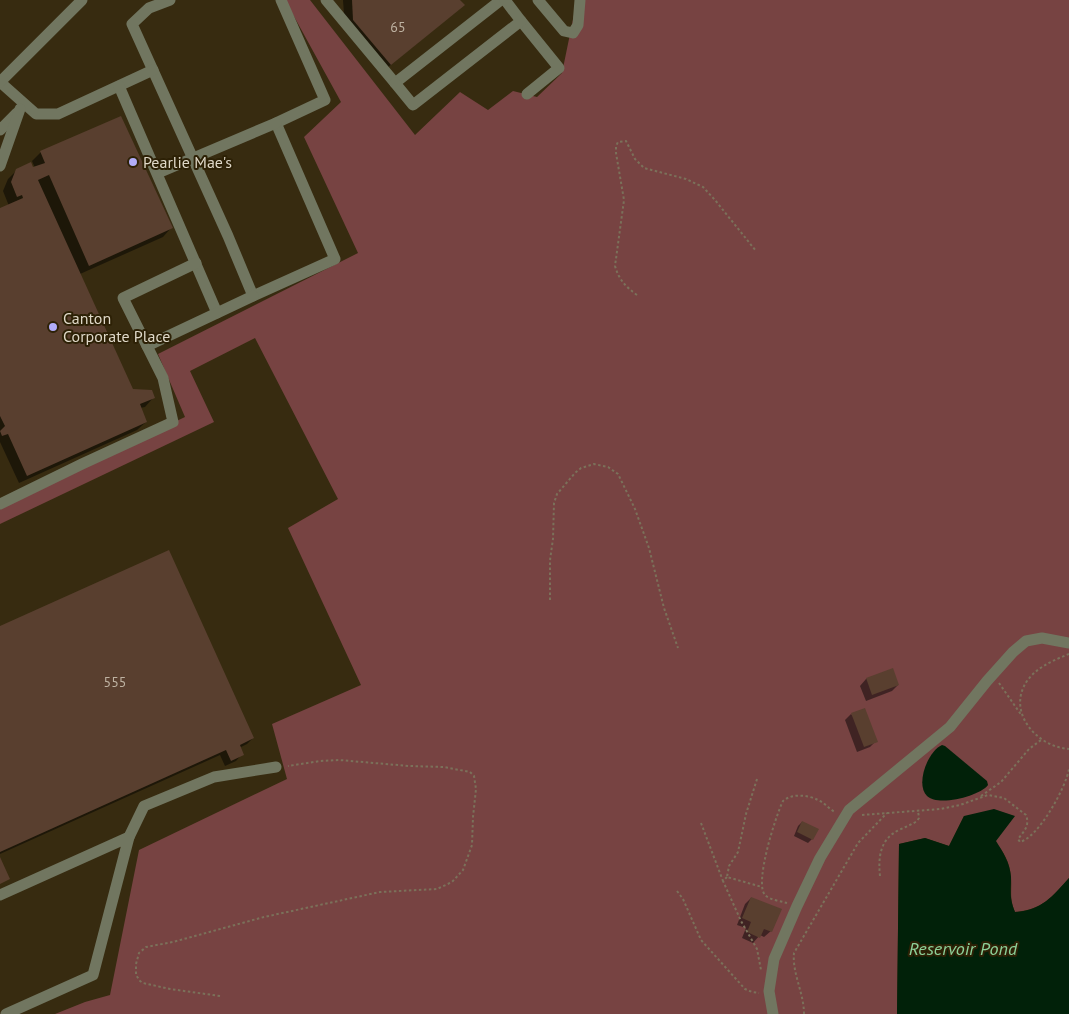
<svg xmlns="http://www.w3.org/2000/svg" width="1069" height="1014" font-family="'PT Sans',sans-serif">
	<rect width="100%" height="100%" fill="#372b10"/>
	<path fill="#774342" d="M285 0H310L415 135 460 92 488 110 513 91 537 97 562 73 577 0H1069V878C1052 897 1042 910 1015 912 1009 897 1012 892 1011 877 1009 847 985 833 964 816L949 846 925 838 899 844 897 1014H55L85 1002 110 995 139 850 287 779 272 724 361 685 288 528 338 499 255 338 190 371 214 422 0 524V504L185 417 158 354 358 253 304 137 341 102Z"/>
	<g fill="#012109">
		<path d="M942 745 945 746 987 781 988 785C980 796 938 807 927 796 915 784 928 751 942 745Z"/>
		<path d="M994 809 1015 816 996 841C1003 852 1010 863 1011 877 1011 892 1009 897 1015 912 1041 911 1053 896 1069 878V1014H897L899 844 925 838 949 846 964 816Z"/>
	</g>
	<g fill="#0007">
		<polygon points="343,0 459,0 454,13 382,72 345,29"/>
		<polygon points="41,152 171,228 163,237 80,274 133,391 153,398 145,407 140,408 146,422 137,430 19,483 0,442 0,210 9,206 3,191 8,179 17,170 35,168 32,161"/>
		<polygon points="0,628 253,738 247,744 239,748 242,754 236,761 225,766 220,755 0,854"/>
		<polygon points="892,670 898,685 892,691 866,701 860,686 866,679"/>
		<polygon points="851,714 876,741 870,747 857,752 845,720"/>
		<polygon points="802,822 812,839 808,843 794,836 798,826"/>
		<polygon points="751,898 771,931 764,937 760,935 753,943 742,938 746,928 737,925 745,904"/>
	</g>
	<g fill="#593f2f">
		<polygon points="352,0 460,0 465,5 391,65 353,20"/>
		<polygon points="121,116 173,228 89,266 49,175 38,180 133,389 152,390 155,398 140,404 147,422 27,476 8,434 2,436 0,431 5,426 0,416 0,208 23,198 22,195 17,197 11,182 16,169 31,162 33,167 45,163 40,151"/>
		<polygon points="169,550 254,738 240,745 244,755 231,761 226,750 0,852 0,626"/>
		<polygon points="893,668 899,685 872,695 866,678"/>
		<polygon points="865,708 878,742 864,747 851,713"/>
		<polygon points="802,821 819,829 813,840 797,832"/>
		<polygon points="0,857 10,879 0,884"/>
		<polygon points="751,897 782,909 772,932 764,929 760,938 747,932 751,922 742,918"/>
	</g>
	<g fill="none" stroke-linecap="round" stroke-linejoin="round">
		<g stroke="#7b715a" stroke-width="2" stroke-dasharray="2.5 2.5" stroke-linecap="butt">
			<path d="M637 295C626 287 619 280 615 266L624 200 616 153V146L618 142 626 141 635 159 644 168 686 179 703 187 715 200 756 251"/>
			<polyline points="550,600 550,560 553,539 554,503 557,494 575,473 581,468 594,464 608,467 618,474 635,509 649,548 664,608 678,648"/>
			<path d="M1069 654C1054 660 1037 667 1027 681 1006 712 1037 747 1069 749"/>
			<polyline points="999,683 1022,716"/>
			<polyline points="757,779 746,814 738,852 729,866 727,877 762,887"/>
			<polyline points="981,796 1001,782 1029,749 1041,740"/>
			<path d="M862 815 940 809 960 805 988 795 1004 798 1026 815C1030 826 1024 831 1018 839L1020 842C1039 837 1066 787 1069 769"/>
			<polyline points="701,823 723,881"/>
			<path d="M880 876C878 857 880 839 899 830 905 827 911 825 917 821L919 818 918 811"/>
			<polyline points="727,877 723,881 741,921 757,949 761,970"/>
			<polyline points="677,891 683,899 701,940 745,989 752,992 759,993"/>
			<path d="M787 903C780 901 770 900 765 895 754 883 776 815 783 801 792 793 808 795 818 800 825 803 829 809 835 812"/>
			<polyline points="220,996 170,989 143,983 140,981 136,975 136,964 139,953 146,947 173,942 264,917 380,892 437,889 452,882 463,870 472,845 473,817 476,789 474,776 470,772 444,767 409,766 339,760 320,761 288,766"/>
			<path d="M804 1014C804 993 792 973 794 953L858 843 887 813"/>
		</g>
		<g stroke="#717660" stroke-width="11">
			<polyline points="170,0 149,8 132,24 228,236 253,296 335,259 276,123 325,100 281,0"/>
			<polyline points="326,0 395,83 501,0"/>
			<polyline points="538,0 564,31 573,33 578,25 580,0"/>
			<polyline points="521,21 559,68 527,94"/>
			<polyline points="0,82 36,114 58,114 153,70"/>
			<polyline points="0,82 82,0"/>
			<polyline points="395,83 413,105 521,21 505,0"/>
			<polyline points="119,86 217,313 253,296"/>
			<polyline points="0,130 17,113"/>
			<polyline points="0,166 20,109"/>
			<polyline points="158,173 276,123"/>
			<polyline points="196,263 123,298 147,346 217,313"/>
			<polyline points="0,504 82,464 173,422 163,378 147,346"/>
			<polyline points="129,837 144,806 214,777 276,767"/>
			<polyline points="0,895 129,837 93,975 6,1014"/>
			<polyline points="773,1014 769,991 774,959 797,906 820,858 849,810 950,727 987,681 1013,652 1026,641 1042,638 1069,643"/>
		</g>
	</g>
	<g fill="#b2adf9" stroke="#2d2106" stroke-width="2">
		<circle cx="133" cy="162" r="5"/>
		<circle cx="53" cy="327" r="5"/>
	</g>
	<g text-anchor="middle" stroke-width="4" stroke-linejoin="round" paint-order="stroke">
		<g font-size="14" fill="#beb2a2">
			<text x="398" y="32">65</text>
			<text x="115" y="687">555</text>
		</g>
		<g font-size="16" fill="#dfd8c8" stroke="#2d2106" text-anchor="start">
			<text x="143" y="168">Pearlie Mae's</text>
			<text x="63" y="324">Canton<tspan x="63" dy="18">Corporate Place</tspan></text>
		</g>
		<g font-size="18" font-style="italic" fill="#8dd199" stroke="#2d2106">
			<text x="963" y="955">Reservoir Pond</text>
		</g>
	</g>
</svg>
